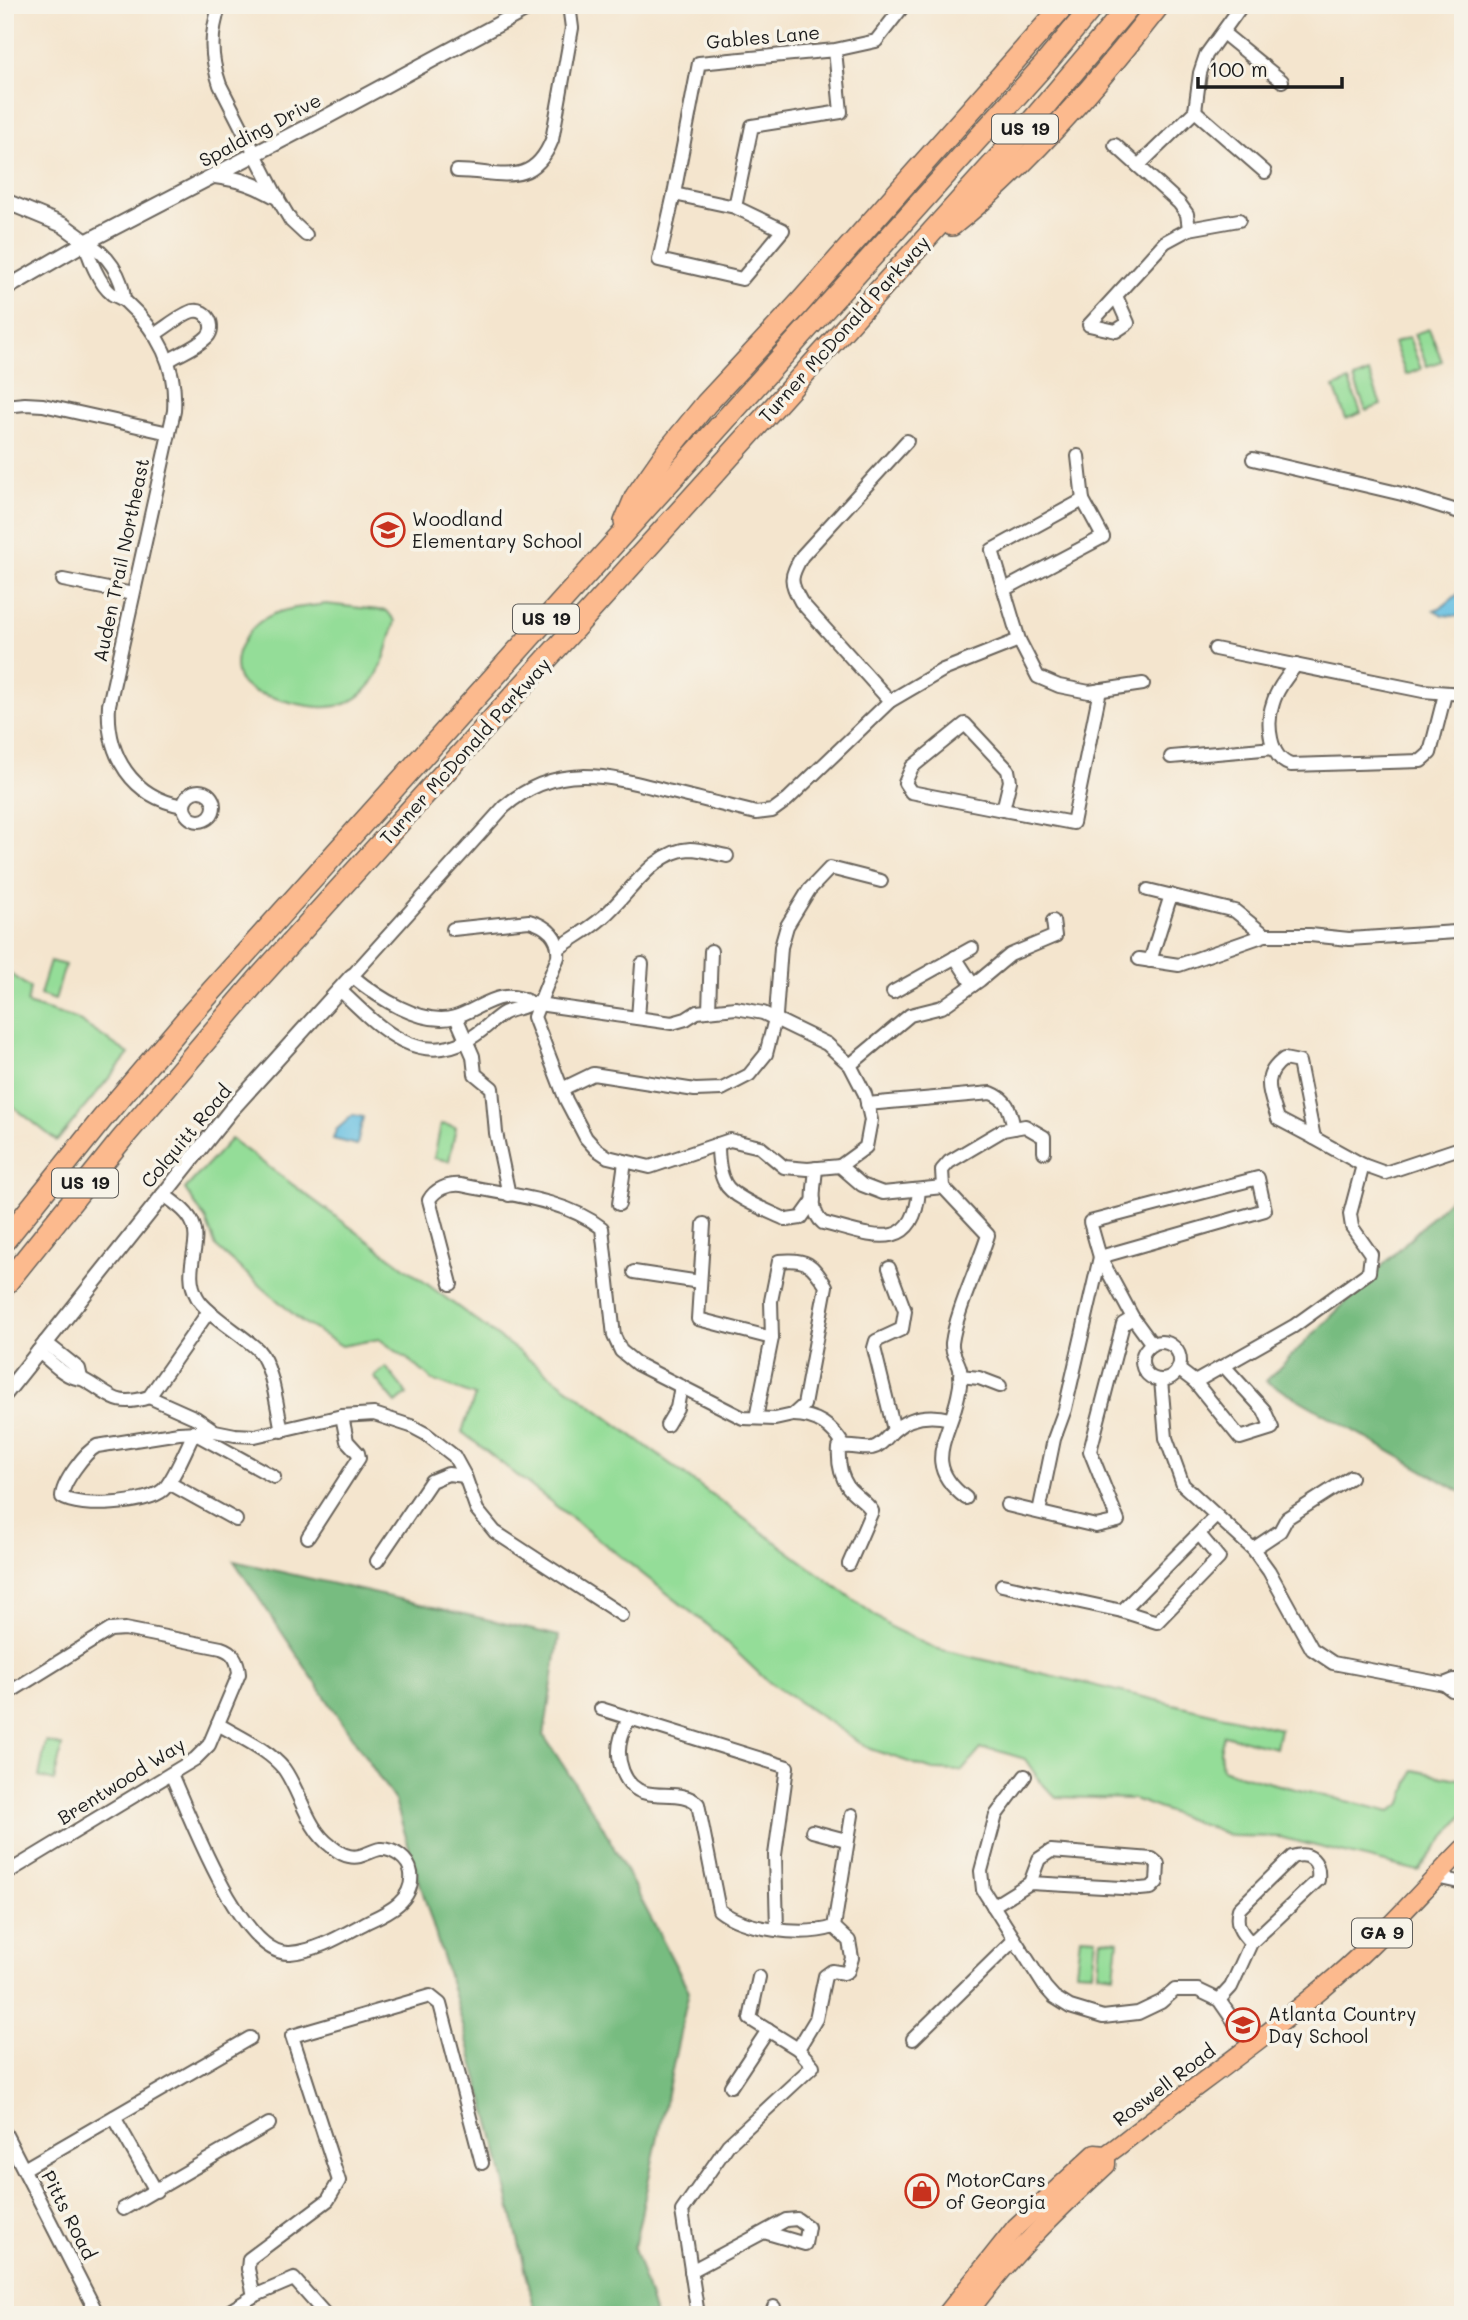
<svg xmlns="http://www.w3.org/2000/svg" width="1468" height="2320" font-family="Mali,sans-serif">
	<rect width="100%" height="100%" fill="#f7f3e8"/>
	<filter id="ink" filterUnits="userSpaceOnUse"><feTurbulence type="fractalNoise" baseFrequency=".0143" numOctaves="2"/><feDisplacementMap in="SourceGraphic" scale="14" xChannelSelector="R" yChannelSelector="G"/><feConvolveMatrix kernelMatrix="1 2 1 2 8 2 1 2 1" color-interpolation-filters="sRGB"/></filter>
	<filter id="wash" filterUnits="userSpaceOnUse"><feTurbulence type="fractalNoise" baseFrequency=".00686" numOctaves="4" result="noise"/><feDisplacementMap in="SourceGraphic" scale="28" xChannelSelector="R" yChannelSelector="G"/><feGaussianBlur stdDeviation="1.57" result="paint"/><feColorMatrix in="noise" values="0 0 0 0 0 0 0 0 0 0 0 0 0 0 0 0 0 1.4 0 .05"/><feComposite in="paint" operator="in"/></filter>
	<g filter="url(#wash)">
		<rect width="100%" height="100%" fill="#f4e5ce"/>
		<g fill="#94dd98" stroke="#587c5a" stroke-width="2">
			<polygon points="1429,329 1442,361 1427,366 1414,334"/>
			<polygon points="1409,337 1421,369 1406,375 1394,343"/>
			<polygon points="1369,373 1381,405 1366,411 1354,379"/>
			<polygon points="1349,381 1361,413 1346,419 1334,387"/>
			<path d="M326 604 387 611 395 621C389 643 383 673 366 690 342 716 305 707 275 698 265 695 248 691 242 683 235 675 235 661 238 652 255 610 286 609 326 604Z"/>
			<polygon points="50,961 65,965 55,1000 40,995"/>
			<polygon points="5,970 30,988 27,1004 76,1019 129,1054 57,1141 5,1100"/>
			<polygon points="441,1124 456,1127 449,1161 434,1158"/>
			<path d="M231 1139 892 1628 934 1648 1280 1729 1276 1748 1224 1735 1220 1751 1222 1769C1277 1787 1334 1797 1390 1812L1402 1803 1413 1770 1463 1780V1815L1418 1871 1279 1837 1232 1836 1134 1799 1055 1797 1040 1781 1025 1759 995 1750 981 1749 962 1771 933 1770 870 1749 767 1681 710 1627 462 1432 475 1396 432 1380 413 1363 379 1339 342 1346 301 1321 216 1247 206 1220 185 1189Z"/>
			<polygon points="386,1367 407,1394 396,1403 374,1377"/>
			<polygon points="46,1742 62,1746 54,1781 39,1777"/>
			<polygon points="1080,1937 1096,1938 1092,1972 1076,1971"/>
			<polygon points="1101,1939 1118,1941 1114,1975 1098,1973"/>
		</g>
		<g fill="#77bc80" stroke="#4a6c4e" stroke-width="2">
			<polygon points="1463,1186 1463,1493 1266,1381"/>
			<polygon points="234,1561 559,1636 544,1736 602,1825 689,1991 634,2248 655,2315 536,2315 493,2133 460,2015 395,1801"/>
		</g>
		<g fill="#65bfe2" stroke="#406e7f" stroke-width="2">
			<polygon points="1463,590 1463,617 1443,615 1434,610 1442,607"/>
			<polygon points="353,1115 363,1117 357,1145 333,1139 336,1130"/>
		</g>
	</g>
	<g filter="url(#ink)">
		<g fill="none" stroke-linecap="round" stroke-linejoin="round">
			<defs>
				<g id="minor">
					<path d="M220 5C210 34 210 56 220 85L278 199 291 221 306 235"/>
					<polyline points="1223,33 1282,81"/>
					<polyline points="835,50 841,112 752,126 735,207 783,230 742,279 659,260 674,194 699,63 835,50 876,41 904,5"/>
					<polyline points="1195,111 1265,172"/>
					<polyline points="1115,145 1179,203 1187,214 1189,229"/>
					<polyline points="1138,166 1195,111 1200,73 1206,55 1242,5"/>
					<path d="M457 171C498 171 532 190 552 140L572 28 569 5"/>
					<polyline points="674,194 735,207"/>
					<path d="M86 242C87 256 100 285 112 294 117 297 122 298 126 302 159 332 177 366 174 411L109 705C106 755 132 797 183 806"/>
					<path d="M86 242C107 253 123 276 124 300"/>
					<polyline points="1116,296 1128,323 1116,331 1089,325 1165,242 1189,229 1239,220"/>
					<path d="M155 334C164 329 183 313 193 311 207 308 217 327 207 337 197 347 181 353 169 360"/>
					<polyline points="5,406 25,404 43,405 169,433"/>
					<polyline points="1253,459 1402,494 1463,513"/>
					<polyline points="1083,500 992,550 1019,640 1038,677 1059,686 1089,692 1143,684"/>
					<polyline points="63,580 133,594"/>
					<polyline points="1005,589 1103,537 1083,500 1078,456"/>
					<polyline points="1215,649 1423,691 1463,694"/>
					<path d="M1296 665C1287 677 1277 689 1273 703 1266 723 1269 758 1291 765L1421 761 1430 753 1445 694"/>
					<path d="M890 701 801 602C789 581 790 577 802 556L907 441"/>
					<polygon points="965,724 1008,770 1010,781 1003,810 911,792 905,783 912,767"/>
					<polyline points="1171,757 1274,748"/>
					<circle cx="199" cy="806" r="15"/>
					<polyline points="1003,810 1073,823 1100,690"/>
					<polyline points="1148,890 1235,911 1265,935"/>
					<path d="M453 929 529 921C548 926 560 938 558 957L534 1017 566 1100 586 1138 596 1149 608 1157 650 1167 730 1140 760 1147 784 1167 808 1169 840 1166 862 1185 883 1193 943 1187 988 1235C978 1267 956 1312 952 1343 951 1353 958 1360 960 1369 961 1376 960 1388 958 1396 949 1439 921 1464 966 1498"/>
					<path d="M559 948C573 938 590 929 603 917 628 896 654 850 690 849 701 849 716 854 727 856"/>
					<polyline points="955,957 973,985"/>
					<polyline points="1139,959 1179,965 1265,935 1310,935 1349,939 1456,932 1463,934"/>
					<polyline points="1150,961 1171,895"/>
					<path d="M341 991C375 1023 415 1068 467 1040 480 1034 490 1022 502 1014 511 1008 523 1009 531 1003"/>
					<polyline points="893,992 972,948"/>
					<polyline points="709,1010 711,951"/>
					<polyline points="456,1017 473,1056 475,1074 492,1088 496,1133 509,1195"/>
					<polyline points="638,1018 642,964"/>
					<path d="M1284 1059 1299 1062 1314 1138 1278 1119C1271 1095 1259 1077 1284 1059Z"/>
					<polyline points="850,1065 910,1015 942,1007 980,980 1010,955 1055,936 1053,921"/>
					<polyline points="562,1089 593,1074 695,1090 722,1089 749,1075 766,1054 776,1015 781,947 787,926 809,890 830,868 881,881"/>
					<path d="M867 1104 991 1093C1009 1100 1010 1111 1014 1128"/>
					<polyline points="1314,1138 1363,1165 1385,1173 1463,1147"/>
					<path d="M718 1144C718 1157 719 1172 725 1183 732 1198 771 1212 787 1220L801 1218 814 1200"/>
					<path d="M840 1166 866 1147 871 1120 865 1094 850 1065 827 1044 763 1013 736 1008 697 1012 686 1019 672 1023 531 1003C500 986 483 1008 455 1017 422 1027 376 996 352 976L504 807C556 762 606 775 667 791 697 798 727 806 756 813L772 811 787 800 890 701 943 670 1019 640"/>
					<path d="M816 1168C815 1186 808 1211 823 1223 868 1234 914 1257 919 1190"/>
					<polygon points="1258,1178 1265,1210 1100,1257 1090,1222"/>
					<polyline points="943,1187 942,1170 949,1162 1003,1130 1025,1126 1044,1137 1044,1152"/>
					<path d="M163 1194C173 1202 188 1211 193 1224 202 1245 182 1271 197 1297 205 1313 243 1335 258 1350 273 1366 277 1409 282 1431"/>
					<polyline points="619,1204 625,1162"/>
					<polyline points="1100,1257 1133,1318 1152,1344"/>
					<polyline points="889,1268 905,1311 902,1329 876,1341 874,1348 894,1430"/>
					<polyline points="634,1272 700,1282"/>
					<path d="M451 1284 429 1200C435 1189 448 1184 461 1185 507 1195 563 1198 602 1228L614 1336 621 1351 637 1364 743 1418 775 1419 793 1415 804 1405 826 1286C812 1264 807 1258 779 1261L771 1301 772 1338 698 1319 704 1224"/>
					<polyline points="45,1342 79,1369 81,1378"/>
					<circle cx="1161" cy="1361" r="19"/>
					<path d="M38 1351C48 1359 62 1374 73 1377 77 1379 81 1378 84 1380 112 1395 114 1408 149 1397L209 1311"/>
					<polyline points="1178,1369 1195,1382 1294,1326 1369,1272 1371,1254 1352,1227 1350,1214 1363,1165"/>
					<polyline points="960,1376 979,1378 1000,1386"/>
					<polyline points="1161,1380 1166,1438 1183,1485 1253,1549 1269,1571 1312,1649 1333,1663 1444,1684 1452,1690 1463,1692"/>
					<polyline points="1195,1382 1240,1438 1272,1428 1264,1410 1224,1366"/>
					<polyline points="149,1397 196,1418 215,1431 235,1435 255,1436 342,1416 374,1414 411,1426 426,1434 454,1456 465,1476 477,1510 495,1532 622,1615"/>
					<path d="M793 1415C817 1415 832 1426 844 1446"/>
					<polyline points="756,1418 772,1338"/>
					<polyline points="667,1425 677,1408 681,1386"/>
					<path d="M194 1433C187 1447 173 1481 163 1490 147 1504 80 1509 62 1497 62 1483 85 1452 97 1446L179 1433 215 1431"/>
					<polyline points="194,1433 274,1477"/>
					<polyline points="169,1483 236,1520"/>
					<polyline points="1007,1505 1096,1526 1118,1521 1090,1451 1123,1324 1133,1318"/>
					<polyline points="1039,1512 1054,1439 1065,1409 1100,1257"/>
					<polyline points="308,1537 359,1458 358,1453 347,1441 342,1416"/>
					<polyline points="1253,1549 1280,1531 1287,1518 1351,1477"/>
					<polyline points="377,1561 431,1481 448,1474 465,1476"/>
					<path d="M849 1564 872 1511C866 1501 855 1496 848 1487 840 1475 838 1461 839 1448 851 1444 861 1450 872 1448 881 1446 887 1437 893 1431 910 1416 930 1414 950 1419"/>
					<polyline points="1002,1585 1122,1611 1157,1622 1219,1558 1199,1534"/>
					<polyline points="1122,1611 1216,1516"/>
					<polyline points="1444,1684 1454,1680 1463,1680"/>
					<path d="M5 1695 110 1630 125 1629 221 1648C234 1652 238 1661 239 1674L209 1745 195 1759 5 1874"/>
					<polyline points="601,1709 787,1767 775,1855 777,1929"/>
					<path d="M629 1718C626 1725 623 1731 621 1738 615 1758 623 1788 646 1793 663 1797 685 1791 698 1804L719 1910C744 1930 803 1937 834 1927"/>
					<path d="M171 1774C189 1813 241 1957 290 1953 318 1951 344 1934 369 1921 389 1912 414 1900 411 1873 409 1859 393 1848 380 1849 369 1851 361 1859 349 1856 342 1855 336 1850 331 1846 307 1829 301 1793 284 1769 268 1749 239 1737 218 1724"/>
					<polyline points="1025,1776 996,1815 981,1871 983,1890 1045,1987 1054,1997 1070,2007 1103,2017 1138,2013 1161,2002 1175,1990 1198,1990 1219,2000 1251,2046"/>
					<polyline points="812,1831 846,1840"/>
					<polyline points="1436,1877 1463,1883"/>
					<polyline points="993,1906 1030,1883 1140,1889 1151,1888 1157,1882 1158,1864 1152,1859 1051,1851 1039,1859 1030,1883"/>
					<polyline points="759,1977 750,2019 798,2049"/>
					<path d="M1219 2000 1231 1987 1251 1943 1318 1880C1320 1862 1311 1851 1292 1857L1239 1909C1235 1924 1240 1932 1251 1943"/>
					<polyline points="913,2039 1014,1940"/>
					<polyline points="731,2086 768,2030"/>
					<polyline points="114,2117 156,2191"/>
					<polyline points="5,2133 98,2315"/>
					<polyline points="24,2169 250,2038"/>
					<polyline points="123,2209 269,2124"/>
					<polyline points="691,2271 764,2232 805,2244 808,2227 797,2219 786,2220 764,2232"/>
					<polyline points="223,2315 254,2296"/>
					<polyline points="326,2315 294,2279 254,2296 248,2269 249,2259 328,2200 339,2181 292,2036 430,1996 440,2004 482,2163"/>
					<polyline points="698,2315 682,2211 728,2145 813,2066 798,2049 816,2019 825,1976 832,1971 844,1973 848,1971 852,1958 849,1941 834,1927 852,1815"/>
					<polyline points="771,2315 774,2307"/>
				</g>
				<g id="tertiary">
					<path d="M215 176C240 179 256 185 277 197"/>
					<polyline points="5,201 63,225 86,242"/>
					<polyline points="5,289 86,242 328,116 534,5"/>
					<polyline points="5,1394 231,1110 352,976"/>
				</g>
				<g id="primary">
					<path d="M946 2315 1016 2227 1095 2154 1106 2155 1117 2147C1189 2090 1266 2038 1336 1977 1381 1938 1421 1892 1463 1849"/>
					<path d="M966 2315C1009 2257 1054 2213 1106 2165V2155"/>
				</g>
				<g id="motorway">
					<path d="M952 225C1028 165 1099 82 1159 5"/>
					<polyline points="625,522 636,496 666,453 706,404 798,305 1064,5"/>
					<polyline points="5,1240 102,1119 192,1013 1045,64 1094,5"/>
					<polyline points="5,1285 121,1140 260,977 1032,121 1130,5"/>
				</g>
			</defs>
			<use href="#minor" stroke="#68625a" stroke-width="16"/>
			<use href="#tertiary" stroke="#68625a" stroke-width="18"/>
			<use href="#primary" stroke="#68625a" stroke-width="21"/>
			<use href="#motorway" stroke="#68625a" stroke-width="24"/>
			<use href="#minor" stroke="#fff" stroke-width="12"/>
			<use href="#tertiary" stroke="#fff" stroke-width="14"/>
			<use href="#primary" stroke="#fcba8e" stroke-width="18"/>
			<use href="#motorway" stroke="#fcba8e" stroke-width="21"/>
		</g>
	</g>
	<defs>
		<symbol id="school-ring" viewBox="-11 -11 22 22"><circle r="9.5" fill="#f7f3e8" stroke="#c8321e" stroke-width="1.5"/><path d="M0-5L7-2L0 1L-7-2ZM-4 1L0 2.5L4 1V4Q0 6-4 4Z" fill="#c8321e"/></symbol>
		<symbol id="shop-ring" viewBox="-11 -11 22 22"><circle r="9.5" fill="#f7f3e8" stroke="#c8321e" stroke-width="1.5"/><path d="M-5-2.5h2.3a2.7 3.5 0 0 1 5.4 0H5L5.5 6h-11ZM-1.5-2.5h3a1.5 2.3 0 0 0-3 0Z" fill="#c8321e"/></symbol>
	</defs>
	<g fill-rule="evenodd">
		<use href="#school-ring" x="369" y="511" width="38" height="38"/>
		<use href="#school-ring" x="1224" y="2006" width="38" height="38"/>
		<use href="#shop-ring" x="903" y="2172" width="38" height="38"/>
	</g>
	<g text-anchor="middle" stroke-width="7" stroke-linejoin="round" paint-order="stroke">
		<g fill="#f7f3e8" stroke="#5e5c59" stroke-width="2">
			<rect x="992" y="114.5" width="66" height="29" rx="5"/>
			<rect x="513" y="604.5" width="66" height="29" rx="5"/>
			<rect x="52" y="1168.5" width="66" height="29" rx="5"/>
			<rect x="1352" y="1918.5" width="60" height="29" rx="5"/>
		</g>
		<g font-size="18" font-weight="bold" fill="#1c1c1c">
			<text x="1025" y="135">US 19</text>
			<text x="546" y="625">US 19</text>
			<text x="85" y="1189">US 19</text>
			<text x="1382" y="1939">GA 9</text>
		</g>
		<g font-size="19" fill="#1c1c1c" stroke="#f7f3e8">
			<text transform="translate(763 37) rotate(-5)" y="7">Gables Lane</text>
			<text transform="translate(260 130) rotate(-28)" y="7">Spalding Drive</text>
			<text transform="translate(844 329) rotate(-48)" y="7">Turner McDonald Parkway</text>
			<text transform="translate(121 560) rotate(-78)" y="7">Auden Trail Northeast</text>
			<text transform="translate(465 751) rotate(-48)" y="7">Turner McDonald Parkway</text>
			<text transform="translate(186 1136) rotate(-50)" y="7">Colquitt Road</text>
			<text transform="translate(121 1781) rotate(-32)" y="7">Brentwood Way</text>
			<text transform="translate(1164 2085) rotate(-37)" y="7">Roswell Road</text>
			<text transform="translate(69 2215) rotate(63)" y="7">Pitts Road</text>
		</g>
		<g font-size="19" fill="#1c1c1c" stroke="#f7f3e8" text-anchor="start">
			<text x="412" y="526">Woodland<tspan x="412" dy="22">Elementary School</tspan></text>
			<text x="1268" y="2021">Atlanta Country<tspan x="1268" dy="22">Day School</tspan></text>
			<text x="946" y="2187">MotorCars<tspan x="946" dy="22">of Georgia</tspan></text>
		</g>
	</g>
	<rect width="1468" height="2320" fill="none" stroke="#f7f3e8" stroke-width="28"/>
	<path d="M1198 77v10h144v-10" fill="none" stroke="#1c1c1c" stroke-width="3.5"/>
	<text x="1209" y="77" font-size="21" fill="#1c1c1c" stroke="#f7f3e8" stroke-width="5" paint-order="stroke">100 m</text>
</svg>
